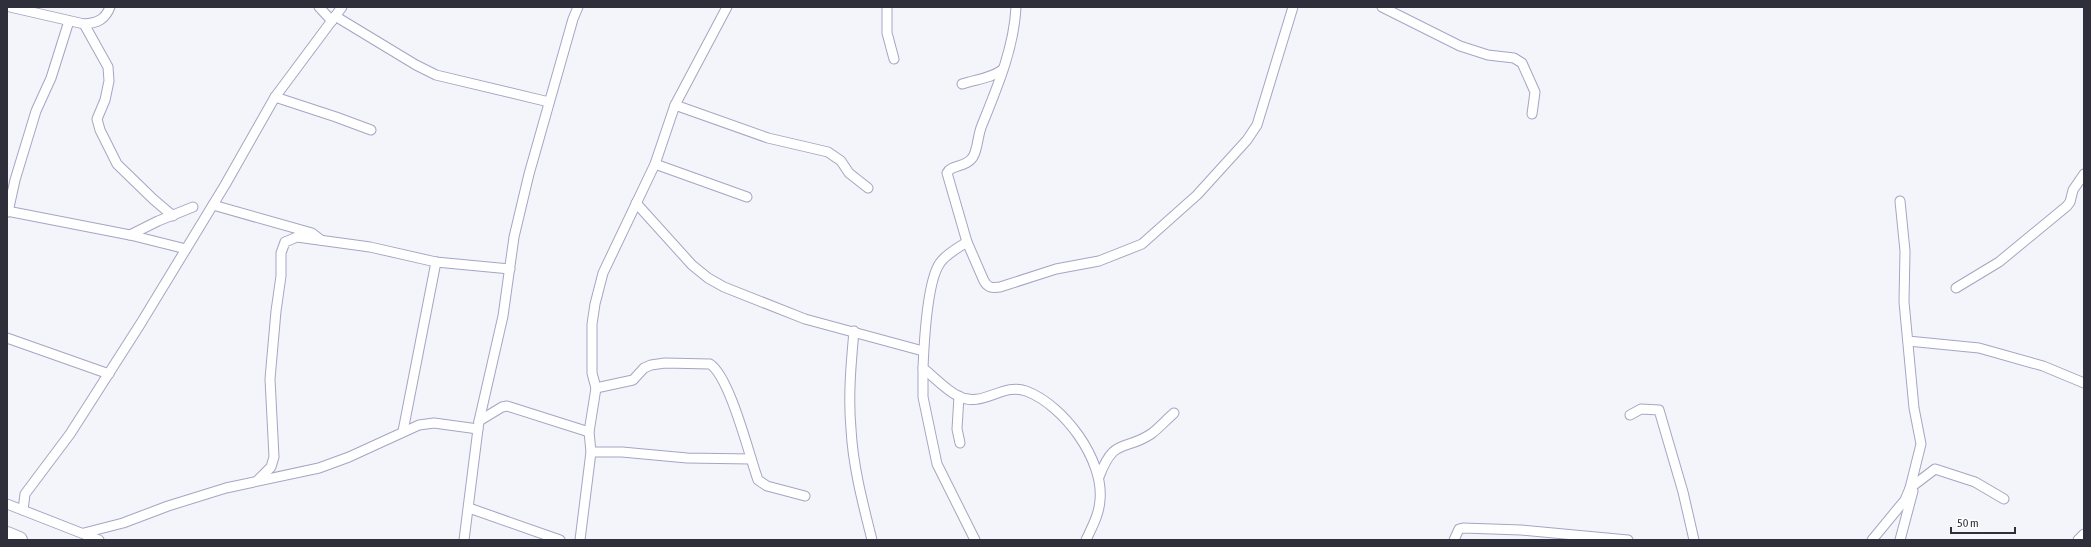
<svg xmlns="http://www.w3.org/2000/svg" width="2091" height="547" font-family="'Asap Condensed',sans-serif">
	<rect width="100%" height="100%" fill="#f4f4fb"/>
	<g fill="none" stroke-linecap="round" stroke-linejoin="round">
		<defs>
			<g id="street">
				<path d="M10 7 84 24C97 23 105 20 110 7"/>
				<polyline points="319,7 332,21"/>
				<polyline points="887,7 887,33 894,59"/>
				<path d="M1016 7C1014 48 997 88 982 125 978 134 978 146 974 155 968 168 951 164 947 173L967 242 984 281C988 288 992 288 1000 287L1056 269 1099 261 1142 244 1197 195 1247 140 1257 125 1293 7"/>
				<polyline points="1382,7 1460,46 1488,55 1514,58 1522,63 1535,92 1532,114"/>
				<polyline points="335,16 416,65 436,75 549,102"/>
				<polyline points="84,24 108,67 109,81 105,100 97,119 100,130 117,164 153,199 173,216"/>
				<path d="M962 84C976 79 990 79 1002 70"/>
				<polyline points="275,97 336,117 371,130"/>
				<polyline points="675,105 768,138 828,152 841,161 849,173 868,188"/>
				<polyline points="655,164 747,197"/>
				<polyline points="636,203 692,265 708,278 724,287 805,319 923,351"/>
				<polyline points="213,205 312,233 321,240"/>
				<polyline points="7,211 130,235 186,249"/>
				<polyline points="8,212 15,180 36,111 51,78 69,21"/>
				<polyline points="130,235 158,221 193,207"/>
				<path d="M967 242C958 248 946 254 940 263 927 281 924 344 923 368 934 377 946 390 958 396 982 409 1003 382 1026 391 1064 405 1104 460 1100 500 1099 515 1092 527 1086 540"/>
				<polyline points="1956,288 1999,262 2067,206 2070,202 2073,190 2084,174"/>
				<path d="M854 331C851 364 848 396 851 429 853 467 863 504 872 540"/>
				<polyline points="7,338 109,374"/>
				<polyline points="1908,341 1979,348 2043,366 2084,383"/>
				<polyline points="923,368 923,397 937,464 975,540"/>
				<path d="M596 388 633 380 644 368 651 365 665 363 710 364C730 377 749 455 758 480L767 486 805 496"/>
				<polyline points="959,396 957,429 960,443"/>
				<polyline points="1630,415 1641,409 1659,410 1683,492 1694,540"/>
				<polyline points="479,421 502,407 507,406 589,432"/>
				<polyline points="403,431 436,262"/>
				<polyline points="591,452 622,452 687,458 751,459"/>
				<path d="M1099 477C1114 437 1123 452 1151 434 1159 428 1166 420 1174 413"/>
				<polyline points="258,480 271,467 274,457 270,379 276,311 281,276 281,253 285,242 297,237 370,247 436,262 510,269"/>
				<polyline points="1910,488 1935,469 1975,482 2004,499"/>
				<polyline points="7,504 99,540"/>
				<polyline points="469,508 560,540"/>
				<polyline points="23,510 25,494 70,434 141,323 225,185 275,97 342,7"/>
				<polyline points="84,533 123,523 168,506 226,488 319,468 349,457 419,425 434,423 478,429"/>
				<polyline points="464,540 479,421 503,316 514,237 529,174 573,19 578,7"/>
				<polyline points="580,540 591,452 589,432 596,388 592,373 592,324 595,304 603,273 655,164 675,105 727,7"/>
				<polyline points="1454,540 1459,529 1463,528 1521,530 1628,540"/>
				<polyline points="1872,540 1905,500 1910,488 1921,444 1914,408 1904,302 1905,251 1900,201"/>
				<polyline points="1900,540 1913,491"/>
				<polyline points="2078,540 2084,534"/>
			</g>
			<polyline id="highway" points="7,535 19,540"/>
		</defs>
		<use href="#street" stroke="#a5a5c4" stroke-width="11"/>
		<use href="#highway" stroke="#a5a5c4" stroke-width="18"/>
		<use href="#street" stroke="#fff" stroke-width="9"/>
		<use href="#highway" stroke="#fff" stroke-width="16"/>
	</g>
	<rect width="2091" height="547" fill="none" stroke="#2f2f3b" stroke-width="16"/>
	<path d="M1951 527v6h64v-6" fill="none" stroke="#2f2f3b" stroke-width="2"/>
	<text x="1957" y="527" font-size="12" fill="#2f2f3b" stroke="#ffffff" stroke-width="3" paint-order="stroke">50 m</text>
</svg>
